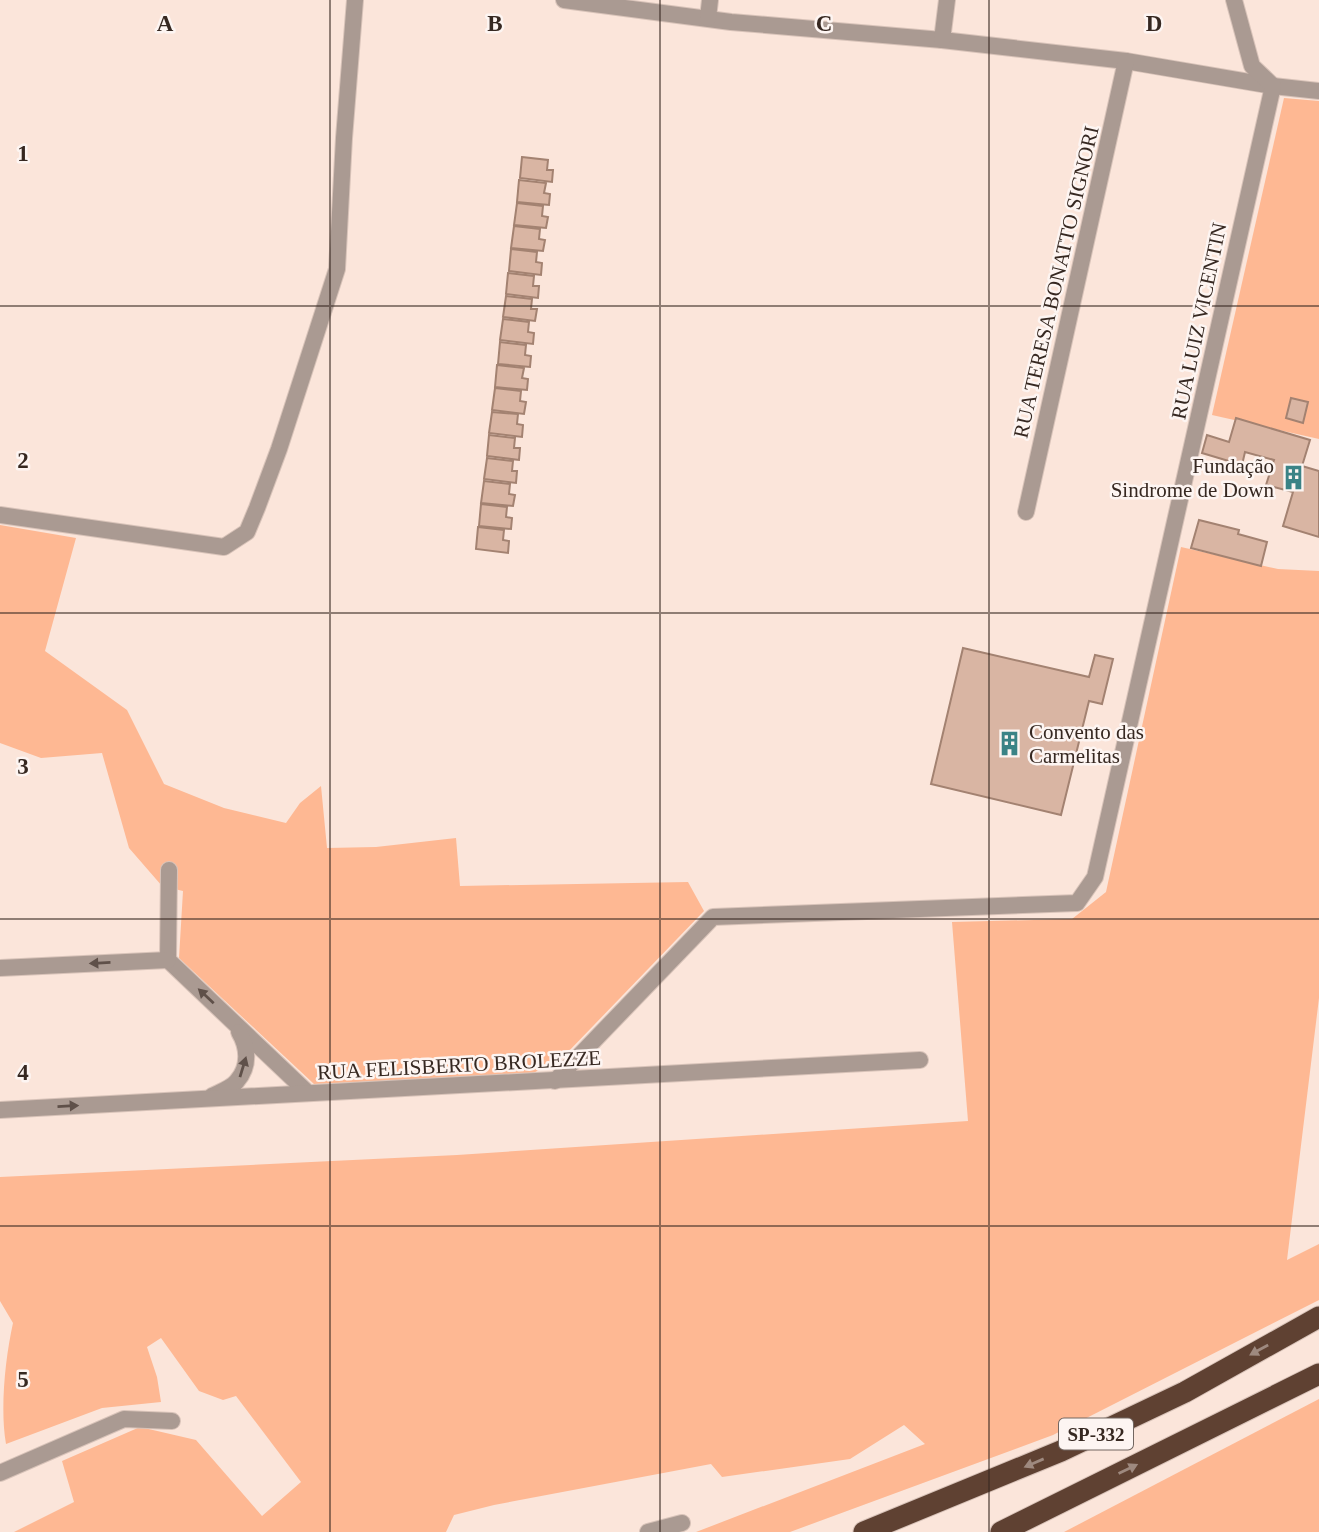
<svg xmlns="http://www.w3.org/2000/svg" width="1319" height="1532" font-family="'Times New Roman',serif">
	<rect width="100%" height="100%" fill="#fbe5da"/>
	<g fill="#feb893">
		<polygon points="1284,98 1319,101 1319,439 1212,415"/>
		<polygon points="0,525 76,538 45,651 127,710 164,784 224,808 286,823 300,803 321,786 327,848 376,847 456,838 460,886 688,882 704,911 567,1053 532,1074 314,1084 179,958 183,891 162,886 129,848 102,753 41,758 0,743"/>
		<path d="M1181 547 1278 569 1319 571V998L1287 1260 1319 1244V1300L1053 1435 790 1532H696L925 1444 904 1425 850 1459 722 1477 711 1464 494 1505 454 1515 446 1532H14L74 1502 62 1461 140 1427 196 1440 262 1516 301 1482 236 1396 223 1400 199 1391 161 1338 147 1347 157 1377 161 1402 102 1408 6 1444C0 1410 5 1359 13 1323L0 1301V1177L457 1155 968 1121 952 922 1072 919 1106 892Z"/>
		<polygon points="1319,1399 1319,1532 1064,1532"/>
	</g>
	<g fill="#d9b5a3" stroke="#a38271" stroke-width="2">
		<polygon points="522,157 548,160 547,170 553,170 552,182 520,178"/>
		<polygon points="519,180 546,183 544,193 550,194 549,205 517,202"/>
		<polygon points="517,203 543,206 542,216 548,217 546,228 514,225"/>
		<polygon points="514,226 540,229 539,239 545,240 543,251 511,248"/>
		<polygon points="511,249 537,252 536,262 542,263 541,275 509,271"/>
		<polygon points="508,273 534,276 533,286 539,286 538,298 506,294"/>
		<polygon points="506,296 532,299 531,309 537,309 535,321 503,317"/>
		<polygon points="503,319 529,322 528,332 534,333 533,344 500,340"/>
		<polygon points="500,342 526,345 525,355 531,356 530,367 498,364"/>
		<polygon points="497,365 524,368 522,378 528,379 527,390 495,387"/>
		<polygon points="495,388 521,391 520,401 526,402 524,414 492,410"/>
		<polygon points="1291,398 1308,402 1303,423 1286,418"/>
		<polygon points="492,412 518,414 517,424 523,425 522,437 489,433"/>
		<polygon points="1236,418 1310,440 1302,466 1319,471 1319,537 1283,526 1293,492 1266,485 1274,460 1245,452 1242,465 1202,453 1207,435 1229,442"/>
		<polygon points="489,435 515,438 514,448 520,448 519,460 487,456"/>
		<polygon points="487,458 513,461 512,471 517,471 516,483 484,479"/>
		<polygon points="484,481 510,484 509,494 515,495 513,506 481,503"/>
		<polygon points="481,504 507,507 506,517 512,518 511,529 479,526"/>
		<polygon points="1199,520 1239,530 1238,534 1267,542 1261,566 1191,548"/>
		<polygon points="478,527 504,530 503,540 509,541 508,553 476,549"/>
		<polygon points="963,648 1089,677 1095,655 1113,659 1102,704 1089,701 1061,815 931,784"/>
	</g>
	<g fill="none" stroke-linecap="round" stroke-linejoin="round">
		<defs>
			<g id="minor">
				<polyline points="564,0 731,22 942,40 1126,61 1273,86 1319,91"/>
				<polyline points="708,18 710,0"/>
				<polyline points="942,40 947,0"/>
				<polyline points="1026,512 1126,61"/>
				<polyline points="0,515 224,547 247,532 257,508 279,449 337,269 344,138 355,0"/>
				<polyline points="169,870 168,960 308,1093"/>
				<polyline points="0,968 168,960"/>
				<polyline points="555,1081 713,917 1077,903 1095,877 1273,86 1252,66 1234,0"/>
				<path d="M212 1096C220 1092 232 1088 237 1081 250 1066 248 1047 239 1032"/>
				<polyline points="0,1110 920,1060"/>
				<polyline points="0,1473 124,1419 172,1421"/>
				<polyline points="648,1532 682,1523"/>
			</g>
			<g id="highway">
				<polyline points="864,1532 1061,1451 1185,1392 1319,1317"/>
				<polyline points="1001,1532 1319,1374"/>
			</g>
		</defs>
		<use href="#minor" stroke="#d8c3b9" stroke-width="18"/>
		<use href="#highway" stroke="#d8c3b9" stroke-width="23"/>
		<use href="#minor" stroke="#aa9a92" stroke-width="16"/>
		<use href="#highway" stroke="#5f4132" stroke-width="21"/>
	</g>
	<defs><path id="oneway-solid" d="M-6-.8H1V-3.2L6.5 0L1 3.2V.8H-6Z" transform="scale(1.75)"/></defs>
	<g fill="#5f5049">
		<use href="#oneway-solid" transform="translate(100 963) rotate(177)"/>
		<use href="#oneway-solid" transform="translate(206 996) rotate(-137)"/>
		<use href="#oneway-solid" transform="translate(243 1067) rotate(-73)"/>
		<use href="#oneway-solid" transform="translate(68 1106) rotate(-3)"/>
	</g>
	<g fill="#9e897f">
		<use href="#oneway-solid" transform="translate(1259 1350) rotate(151)"/>
		<use href="#oneway-solid" transform="translate(1034 1463) rotate(157)"/>
		<use href="#oneway-solid" transform="translate(1128 1469) rotate(-26)"/>
	</g>
	<path fill="none" stroke="#362821" stroke-width="2" stroke-opacity="0.55" d="M330 0V1532M660 0V1532M989 0V1532M0 306H1319M0 613H1319M0 919H1319M0 1226H1319"/>
	<defs>
		<symbol id="building-bare" viewBox="-9 -9 18 18"><path d="M-4-6H4V6H1V3H-1V6H-4ZM-2.5-4.3h1.7v1.8h-1.7ZM.8-4.3h1.7v1.8H.8ZM-2.5-1h1.7V.8h-1.7ZM.8-1h1.7V.8H.8Z" fill="#3b8386" stroke="#fdf5f2" stroke-width="2.5" paint-order="stroke"/></symbol>
	</defs>
	<g fill-rule="evenodd">
		<use href="#building-bare" x="1276" y="460" width="35" height="35"/>
		<use href="#building-bare" x="992" y="726" width="35" height="35"/>
	</g>
	<g text-anchor="middle" stroke-width="5" stroke-linejoin="round" paint-order="stroke">
		<rect fill="#fdf5f2" stroke="#726660" stroke-width="2" x="1059" y="1418.5" width="74" height="31" rx="5"/>
		<g font-size="19" font-weight="bold" fill="#362821">
			<text x="1096" y="1441">SP-332</text>
		</g>
		<g font-size="21" fill="#362821" stroke="#fdf5f2">
			<text transform="translate(1056 282) rotate(-77)" y="7">RUA TERESA BONATTO SIGNORI</text>
			<text transform="translate(1199 321) rotate(-78)" y="7">RUA LUIZ VICENTIN</text>
			<text transform="translate(459 1065) rotate(-3)" y="7">RUA FELISBERTO BROLEZZE</text>
		</g>
		<g font-size="21" fill="#362821" stroke="#fdf5f2" text-anchor="end">
			<text x="1274" y="473">Fundação<tspan x="1274" dy="24">Sindrome de Down</tspan></text>
			<text x="1029" y="739" text-anchor="start">Convento das<tspan x="1029" dy="24">Carmelitas</tspan></text>
		</g>
	</g>
	<g font-size="23" text-anchor="middle" font-weight="bold" fill="#362821" stroke="#fdf5f2" stroke-width="5" stroke-linejoin="round" paint-order="stroke">
		<text x="165" y="31">A</text>
		<text x="495" y="31">B</text>
		<text x="824" y="31">C</text>
		<text x="1154" y="31">D</text>
		<text x="23" y="161">1</text>
		<text x="23" y="468">2</text>
		<text x="23" y="774">3</text>
		<text x="23" y="1080">4</text>
		<text x="23" y="1387">5</text>
	</g>
</svg>
